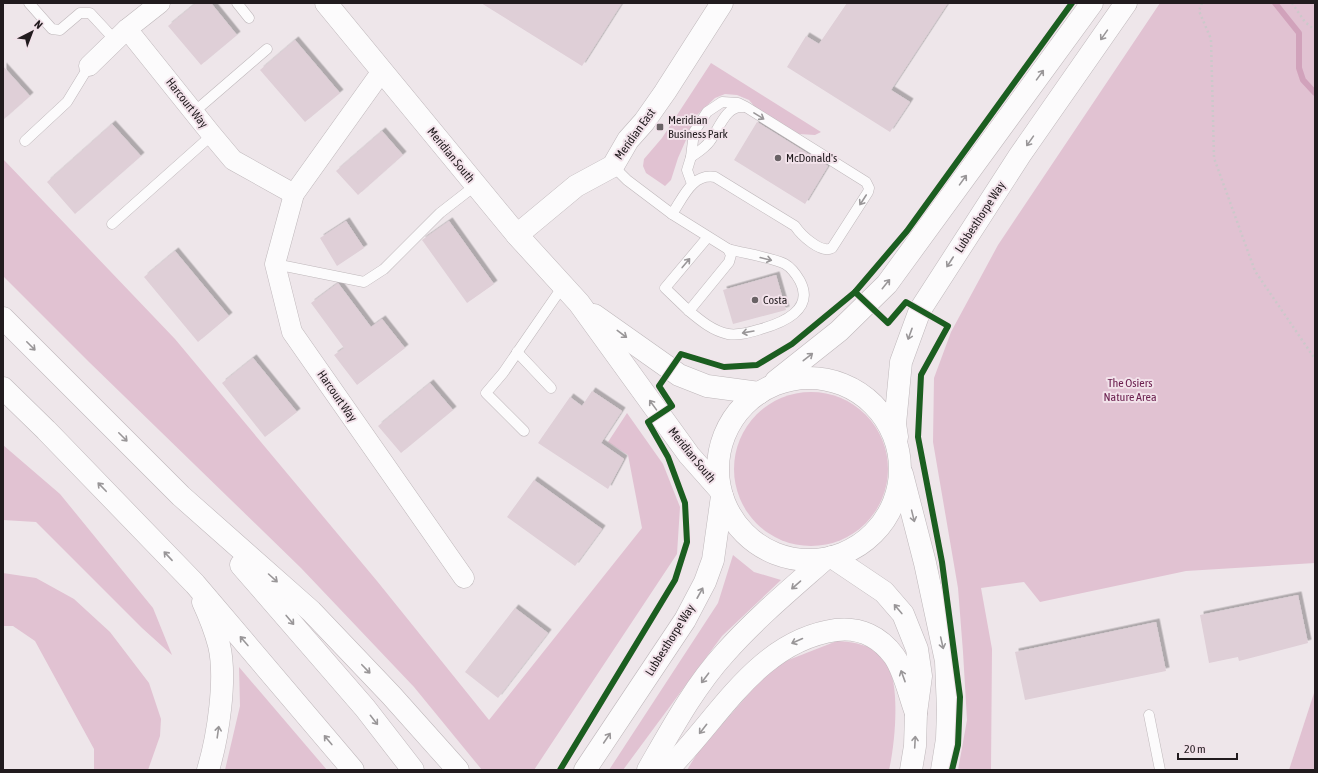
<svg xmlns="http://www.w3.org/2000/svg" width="1318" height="773" font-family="'Asap Condensed',sans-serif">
	<defs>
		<filter id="shadow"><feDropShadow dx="3.5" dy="-3.5" stdDeviation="0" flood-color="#0004"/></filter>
	</defs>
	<rect width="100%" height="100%" fill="#eee6ea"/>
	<g fill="#e1c2d2">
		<polygon points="1160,3 1315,3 1315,563 1186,571 1040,602 1024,582 981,588 992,649 991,770 958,770 967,720 963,652 958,588 933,442 934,378 951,332 998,245"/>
		<polygon points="711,63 821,132 815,135 799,134 755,107 749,100 737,95 725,94 715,98 697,115 678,158 671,180 665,186 646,173 643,166 644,159 662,138"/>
		<polygon points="3,159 175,339 377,581 489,720 642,528 628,455 608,442 627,413 663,464 680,507 677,554 534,770 482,770 414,687 301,568 88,361 3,276"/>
		<circle cx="811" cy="469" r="77"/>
		<polygon points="3,445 60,494 153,608 172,655 142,628 36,522 3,520"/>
		<polygon points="733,555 754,572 781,580 722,636 623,770 609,770 718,603"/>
		<polygon points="3,573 36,578 74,599 110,632 149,683 161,719 160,736 148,770 94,770 94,749 35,641 13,626 3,626"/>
		<path d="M837 641C854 642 875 645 886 661 901 684 895 744 889 770H687L698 752 773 666Z"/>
		<polygon points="239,667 327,770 225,770 240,706"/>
		<polygon points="1315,690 1315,770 1289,770"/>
	</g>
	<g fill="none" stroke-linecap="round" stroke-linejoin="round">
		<polyline stroke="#d1a2bb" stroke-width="6" points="1275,3 1299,33 1299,68 1303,80 1315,93"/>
	</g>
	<g fill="#dfcfd7" filter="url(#shadow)">
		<polygon points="196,3 211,3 237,35 201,65 168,26"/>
		<polygon points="481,3 622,3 582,66"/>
		<polygon points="847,3 948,3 891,90 910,102 890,132 787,67 806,36 819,44"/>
		<polygon points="295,40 340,93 305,122 260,70"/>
		<polygon points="3,66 30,96 3,120"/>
		<polygon points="757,122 828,166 805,204 734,160"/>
		<polygon points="112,124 141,156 75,214 47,182"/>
		<polygon points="382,131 403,155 358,195 336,171"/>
		<polygon points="346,221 364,248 337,266 320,238"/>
		<polygon points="449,221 494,284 467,303 422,240"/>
		<polygon points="175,251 229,316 198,342 144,277"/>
		<polygon points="776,275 786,310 733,324 723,290"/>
		<polygon points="338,283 371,327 382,319 405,348 357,385 334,355 344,348 311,303"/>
		<polygon points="253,358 297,412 265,437 222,383"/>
		<polygon points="430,383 453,410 401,453 378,426"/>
		<polygon points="592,391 622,411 601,443 624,459 608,489 538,443 570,397 582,406"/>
		<polygon points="534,480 602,529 575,566 507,517"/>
		<polygon points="1298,595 1308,643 1239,661 1238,657 1209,663 1200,615"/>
		<polygon points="515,608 548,633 498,698 465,672"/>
		<polygon points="1156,622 1166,671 1025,700 1015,652"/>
	</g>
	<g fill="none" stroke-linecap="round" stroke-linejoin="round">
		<defs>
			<g id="lane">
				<polyline points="29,3 52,29 60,30 80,13 90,13 115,40"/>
				<polyline points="237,3 249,18"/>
				<polyline points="194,112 267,49"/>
				<polyline points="25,141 67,102 89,66"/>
				<path d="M691 157C698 152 705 148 710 141 719 129 726 105 743 107"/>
				<path d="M613 166 627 180 672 214C683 198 692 173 715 177L795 226C801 235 821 254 832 248L868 192 869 188 866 182 746 107 738 103 722 102 707 112 694 132 691 157 687 170 692 184"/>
				<polyline points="672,214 728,249 731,255 729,262 689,311 665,288 707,238"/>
				<polyline points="112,224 212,135"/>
				<polyline points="275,264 364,282 384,269 440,213 476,185"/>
				<path d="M689 311C701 321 713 331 728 334 739 336 751 332 761 329 782 323 815 310 800 281 796 274 792 268 785 264 774 258 742 253 728 249"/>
				<polyline points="517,352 551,388"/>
				<polyline points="524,431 486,393 503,373 563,286"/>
				<polyline points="1149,715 1160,770"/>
			</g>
			<g id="street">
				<polyline points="127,29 212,135 233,160 294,194"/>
				<polyline points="89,66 127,29 160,3"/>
				<polyline points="382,71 294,194 275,264 292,332 464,578"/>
			</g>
			<g id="secondary">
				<polyline points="326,3 517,235 579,303 689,455 720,490"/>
				<polyline points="517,235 576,186 613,166 628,140 644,122 665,92 722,3"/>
				<polyline points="594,315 679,375 707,386 759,393"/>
			</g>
			<g id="highway">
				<polyline points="3,318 181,496 311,611 391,695 458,770"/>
				<circle cx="809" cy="469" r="91"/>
				<polyline points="776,381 839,331 887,284 1092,3"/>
				<polyline points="3,388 46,430 195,584 353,770"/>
				<polyline points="897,437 895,424 901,362 920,310 1020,155 1126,3"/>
				<polyline points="902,474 925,563 946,661 948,710 947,739 942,770"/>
				<polyline points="832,557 884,592 903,614 917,649 921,676 916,713 915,746 911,770"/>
				<polyline points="241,565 365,708 413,770"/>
				<path d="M203 602C209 615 215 630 219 645 227 678 218 737 208 770"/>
				<polyline points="585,770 685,620 705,582 713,560 722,496"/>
				<path d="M648 770C671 730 694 687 725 653 755 619 791 589 825 559"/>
				<path d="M667 770C719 719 757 641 836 630 860 627 880 637 894 656 905 672 909 695 916 713"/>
			</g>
		</defs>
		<use href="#lane" stroke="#beb7ba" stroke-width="11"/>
		<use href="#street" stroke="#beb7ba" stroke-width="21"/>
		<use href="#secondary" stroke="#beb7ba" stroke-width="23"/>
		<use href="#highway" stroke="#beb7ba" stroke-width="23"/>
		<g stroke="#cbc9ca" stroke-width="2.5" stroke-dasharray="2 3" stroke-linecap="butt">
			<polyline points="1202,3 1199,11 1211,39 1214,158 1255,271 1315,359"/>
			<polyline points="1292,3 1305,22 1315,30"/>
		</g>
		<use href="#lane" stroke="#fcfbfc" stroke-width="10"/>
		<use href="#street" stroke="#fcfbfc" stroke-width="20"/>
		<use href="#secondary" stroke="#fcfbfc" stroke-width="22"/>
		<use href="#highway" stroke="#fcfbfc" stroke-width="22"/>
		<defs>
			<g id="cycleway">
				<polyline points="855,292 888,323 906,302 948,326 921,375 918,437 942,562 960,697 958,745 952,770"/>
				<polyline points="560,770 675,580 687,542 685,503 668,457 648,422 672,406 659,386 681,354 724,367 757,365 792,344 855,292 907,231 1072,3"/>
			</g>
		</defs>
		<use href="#cycleway" stroke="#f2e2ea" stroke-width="8"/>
		<use href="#cycleway" stroke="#1b5e20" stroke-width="6"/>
	</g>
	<defs><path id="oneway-shaft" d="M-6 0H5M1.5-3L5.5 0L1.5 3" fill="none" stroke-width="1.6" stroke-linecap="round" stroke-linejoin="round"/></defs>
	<g stroke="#999698">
		<use href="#oneway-shaft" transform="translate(1104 35) rotate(125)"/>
		<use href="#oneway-shaft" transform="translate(1040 75) rotate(-54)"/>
		<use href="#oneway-shaft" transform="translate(759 116) rotate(32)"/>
		<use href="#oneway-shaft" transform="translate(1030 141) rotate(125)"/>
		<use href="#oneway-shaft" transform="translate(963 180) rotate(-54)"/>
		<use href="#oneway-shaft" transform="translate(863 200) rotate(123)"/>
		<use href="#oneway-shaft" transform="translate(766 259) rotate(14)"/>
		<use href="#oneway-shaft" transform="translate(950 262) rotate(123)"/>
		<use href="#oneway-shaft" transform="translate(686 263) rotate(-50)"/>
		<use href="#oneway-shaft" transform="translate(886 284) rotate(-51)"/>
		<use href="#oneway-shaft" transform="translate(748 332) rotate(170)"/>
		<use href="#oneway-shaft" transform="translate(622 334) rotate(37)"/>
		<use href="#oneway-shaft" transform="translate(910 334) rotate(110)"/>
		<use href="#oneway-shaft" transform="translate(31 346) rotate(45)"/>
		<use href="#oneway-shaft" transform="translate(808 357) rotate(-38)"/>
		<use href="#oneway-shaft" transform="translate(653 405) rotate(-126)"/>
		<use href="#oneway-shaft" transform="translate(123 437) rotate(45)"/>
		<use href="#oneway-shaft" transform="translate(102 487) rotate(-134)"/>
		<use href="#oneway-shaft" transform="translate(913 516) rotate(76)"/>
		<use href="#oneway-shaft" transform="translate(168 556) rotate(-133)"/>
		<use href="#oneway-shaft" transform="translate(273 578) rotate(42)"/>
		<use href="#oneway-shaft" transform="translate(796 585) rotate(139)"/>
		<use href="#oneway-shaft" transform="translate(700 593) rotate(-61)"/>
		<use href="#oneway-shaft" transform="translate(898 609) rotate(-130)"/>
		<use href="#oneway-shaft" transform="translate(290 620) rotate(50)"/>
		<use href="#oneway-shaft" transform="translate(244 641) rotate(-131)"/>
		<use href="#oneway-shaft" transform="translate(797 641) rotate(156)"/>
		<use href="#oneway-shaft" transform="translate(942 643) rotate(77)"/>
		<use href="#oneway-shaft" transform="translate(366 669) rotate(46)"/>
		<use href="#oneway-shaft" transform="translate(903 676) rotate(-110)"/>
		<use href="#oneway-shaft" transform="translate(705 678) rotate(127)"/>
		<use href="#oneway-shaft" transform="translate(374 720) rotate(52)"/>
		<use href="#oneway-shaft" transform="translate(703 729) rotate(128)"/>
		<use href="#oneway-shaft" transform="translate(218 732) rotate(-82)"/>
		<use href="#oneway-shaft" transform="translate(607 738) rotate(-56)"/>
		<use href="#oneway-shaft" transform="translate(328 740) rotate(-130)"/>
		<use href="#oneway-shaft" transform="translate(915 742) rotate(-87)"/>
	</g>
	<g fill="#696265" stroke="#f2e2ea" stroke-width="1.5">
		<rect x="656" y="123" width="8" height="8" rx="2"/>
		<circle cx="778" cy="158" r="4"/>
		<circle cx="755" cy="300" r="4"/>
	</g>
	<g text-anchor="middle" stroke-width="4" stroke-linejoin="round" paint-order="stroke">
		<g font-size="12" fill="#211b1e" stroke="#f2e2ea">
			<text transform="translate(187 103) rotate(52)" y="4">Harcourt Way</text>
			<text transform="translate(635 134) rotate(-54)" y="4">Meridian East</text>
			<text transform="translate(451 155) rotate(51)" y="4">Meridian South</text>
			<text transform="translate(980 217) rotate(-57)" y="4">Lubbesthorpe Way</text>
			<text transform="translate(337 396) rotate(55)" y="4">Harcourt Way</text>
			<text transform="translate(692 455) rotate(51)" y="4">Meridian South</text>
			<text transform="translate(670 640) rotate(-58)" y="4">Lubbesthorpe Way</text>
		</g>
		<g font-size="12" fill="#211b1e" stroke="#f2e2ea" text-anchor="start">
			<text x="668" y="124">Meridian<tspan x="668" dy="14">Business Park</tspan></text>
			<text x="786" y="162">McDonald's</text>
			<text x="763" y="304">Costa</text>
		</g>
		<g font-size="12" fill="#6c2150" stroke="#f2e2ea">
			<text x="1130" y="387">The Osiers<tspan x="1130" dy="14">Nature Area</tspan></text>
		</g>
	</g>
	<rect width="1318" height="773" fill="none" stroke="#211b1e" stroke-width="8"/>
	<g transform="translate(32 32) rotate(42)" stroke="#f2e2ea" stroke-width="3" paint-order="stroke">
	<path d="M0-3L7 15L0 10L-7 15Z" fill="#211b1e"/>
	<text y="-6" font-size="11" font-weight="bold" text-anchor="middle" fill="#211b1e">N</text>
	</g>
	<path d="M1178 753v6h59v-6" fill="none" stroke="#211b1e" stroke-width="2"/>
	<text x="1184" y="753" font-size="12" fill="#211b1e" stroke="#f2e2ea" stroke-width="3" paint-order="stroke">20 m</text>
</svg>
